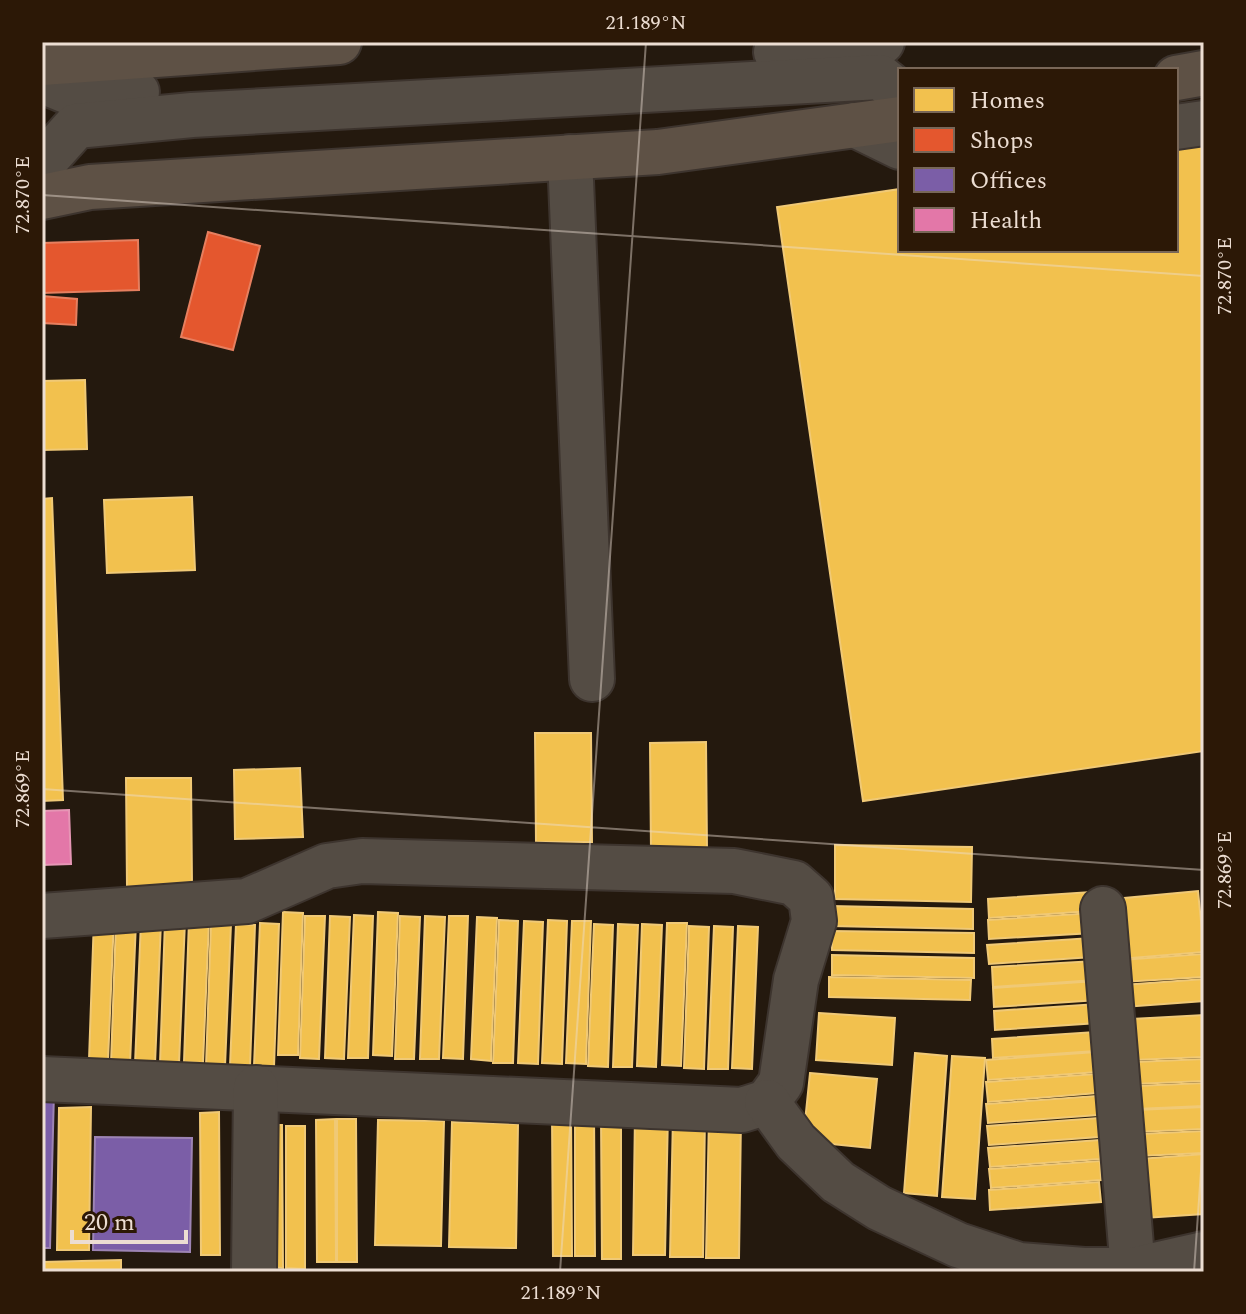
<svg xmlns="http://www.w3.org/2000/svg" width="1246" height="1314" font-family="Spectral,serif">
	<rect width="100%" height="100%" fill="#24190e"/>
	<g fill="#f2c14e" stroke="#f0c976" stroke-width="2">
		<polygon points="1204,145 1204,751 863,801 777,207 900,189 900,250 1176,250 1176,149"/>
		<polygon points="85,380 87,449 42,450 42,381"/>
		<polygon points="192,497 195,570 107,573 104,500"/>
		<polygon points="52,498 63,800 42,801 42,499"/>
		<polygon points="535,733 591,733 592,842 536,842"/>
		<polygon points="706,742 707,851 651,851 650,743"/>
		<polygon points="300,768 303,837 235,839 234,770"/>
		<polygon points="126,778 191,778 192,885 127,887"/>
		<polygon points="835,845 972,847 971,902 835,899"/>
		<polygon points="1198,891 1204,952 1119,959 1114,899"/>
		<polygon points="1091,892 1092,911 989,918 988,899"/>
		<polygon points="831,906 973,909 973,929 831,926"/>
		<polygon points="283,912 303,913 298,1055 278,1055"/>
		<polygon points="378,912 398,913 392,1056 373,1055"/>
		<polygon points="1092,913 1093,933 989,939 988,920"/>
		<polygon points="354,915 373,916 368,1058 348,1058"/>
		<polygon points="305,916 325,916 319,1059 300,1058"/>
		<polygon points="330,916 350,917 344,1059 325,1058"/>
		<polygon points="400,916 420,917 414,1059 395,1059"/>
		<polygon points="425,916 445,917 439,1059 420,1059"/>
		<polygon points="449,916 468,916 463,1059 443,1058"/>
		<polygon points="477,917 497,918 491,1061 471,1059"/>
		<polygon points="94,918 114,918 108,1061 89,1060"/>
		<polygon points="189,920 209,921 203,1063 184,1062"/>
		<polygon points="499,920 518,921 513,1063 493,1063"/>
		<polygon points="548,920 567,921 562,1064 542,1063"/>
		<polygon points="116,921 136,922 130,1064 111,1063"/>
		<polygon points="141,921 161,922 155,1064 135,1064"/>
		<polygon points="165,921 185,921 179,1064 160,1063"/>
		<polygon points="524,921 543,922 538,1064 518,1063"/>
		<polygon points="572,921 591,921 586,1064 566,1063"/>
		<polygon points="211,923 231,924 225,1066 206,1066"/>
		<polygon points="260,923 279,924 274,1067 254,1066"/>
		<polygon points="667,923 687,923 681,1066 662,1065"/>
		<polygon points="236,924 255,925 250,1067 230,1066"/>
		<polygon points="594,924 613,925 608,1067 588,1066"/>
		<polygon points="618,924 638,925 632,1067 613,1067"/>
		<polygon points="642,924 662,925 656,1067 637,1066"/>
		<polygon points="689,926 709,927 704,1069 684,1068"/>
		<polygon points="714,926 733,927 728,1069 708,1069"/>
		<polygon points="738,926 758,927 752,1069 732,1068"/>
		<polygon points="832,931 974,933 974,953 832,950"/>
		<polygon points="1091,938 1092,957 989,964 987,945"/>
		<polygon points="1202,954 1204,977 1122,982 1121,960"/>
		<polygon points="832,955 974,958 974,978 832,975"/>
		<polygon points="1095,961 1096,980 993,987 992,967"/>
		<polygon points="829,977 971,980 970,1000 829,997"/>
		<polygon points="1204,979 1204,1001 1124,1007 1123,985"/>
		<polygon points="1096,981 1098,1000 994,1007 993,988"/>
		<polygon points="1097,1004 1098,1023 995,1030 994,1011"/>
		<polygon points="819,1013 895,1018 892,1065 816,1060"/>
		<polygon points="1204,1015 1204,1057 1134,1060 1132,1019"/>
		<polygon points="1095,1032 1096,1051 993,1058 992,1039"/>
		<polygon points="1096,1052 1098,1072 988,1080 986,1060"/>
		<polygon points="915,1053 947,1056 937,1196 904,1193"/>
		<polygon points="952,1056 985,1058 975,1199 942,1197"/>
		<polygon points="1204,1059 1204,1081 1135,1084 1134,1062"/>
		<polygon points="810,1073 877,1079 870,1148 803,1141"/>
		<polygon points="1096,1074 1097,1093 988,1102 986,1082"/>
		<polygon points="1204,1083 1204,1106 1136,1109 1135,1086"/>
		<polygon points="1096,1096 1098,1115 988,1123 986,1104"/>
		<polygon points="91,1107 89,1250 57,1250 59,1108"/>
		<polygon points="1204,1107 1204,1129 1136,1132 1135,1110"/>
		<polygon points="219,1112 220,1255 201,1255 200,1113"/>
		<polygon points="575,1113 594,1113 595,1256 575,1256"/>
		<polygon points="552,1114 571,1114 572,1256 553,1256"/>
		<polygon points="635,1114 668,1114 665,1255 633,1255"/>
		<polygon points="601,1116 621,1116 621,1259 602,1259"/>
		<polygon points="673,1116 705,1116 703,1257 670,1257"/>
		<polygon points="709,1117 741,1118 739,1258 706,1258"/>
		<polygon points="1098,1118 1099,1137 989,1145 987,1126"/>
		<polygon points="335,1119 336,1262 317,1262 316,1120"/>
		<polygon points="337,1119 356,1119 357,1262 337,1262"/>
		<polygon points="378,1120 444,1121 441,1246 375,1245"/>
		<polygon points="452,1122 518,1124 516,1248 449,1247"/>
		<polygon points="262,1125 282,1125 283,1268 263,1267"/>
		<polygon points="286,1126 305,1126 305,1269 286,1268"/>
		<polygon points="1204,1131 1204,1153 1139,1156 1138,1134"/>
		<polygon points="1099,1140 1100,1159 990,1167 988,1148"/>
		<polygon points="1204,1154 1204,1214 1144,1218 1140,1159"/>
		<polygon points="1100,1161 1101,1180 991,1188 989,1169"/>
		<polygon points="1099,1182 1101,1202 990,1210 989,1190"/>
		<polygon points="121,1260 121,1272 42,1272 42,1262"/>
	</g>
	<g fill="#e4572e" stroke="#e67f5f" stroke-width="2">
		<polygon points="208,232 260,246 233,350 181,337"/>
		<polygon points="138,240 139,290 42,293 42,243"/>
		<polygon points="42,296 77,299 76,325 42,323"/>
	</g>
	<g fill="#7b5ea7" stroke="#9d84b4" stroke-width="2">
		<polygon points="42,1092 54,1092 50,1248 42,1248"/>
		<polygon points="95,1137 192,1138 190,1252 93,1250"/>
	</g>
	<polygon fill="#e377a8" stroke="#e696b5" stroke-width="2" points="69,810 71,864 42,865 42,811"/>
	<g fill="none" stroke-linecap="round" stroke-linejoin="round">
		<defs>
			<g id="minor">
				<polyline points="776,52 882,42"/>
				<polyline points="42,81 76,95 137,92"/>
				<polyline points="855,125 900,147"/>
				<polyline points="1176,127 1204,123"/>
				<polyline points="570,157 592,679"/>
				<polyline points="42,164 76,126 192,115 880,77 900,93"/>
				<polyline points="1103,909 1133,1270"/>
				<polyline points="42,916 247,901 327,866 362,861 734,871 794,883 811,898 814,921 796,980 781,1083 767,1102 742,1110 42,1079"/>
				<polyline points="767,1102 796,1142 838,1182 879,1208 958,1245 1019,1265 1084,1270 1133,1270 1204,1254"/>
				<polyline points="254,1270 256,1088"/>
			</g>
			<g id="major">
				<polyline points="42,63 339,42"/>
				<polyline points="1176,78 1204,73"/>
				<polyline points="42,197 90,187 658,152 900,119"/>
			</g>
		</defs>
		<use href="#minor" stroke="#3d342e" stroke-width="48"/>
		<use href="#major" stroke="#3d342e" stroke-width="48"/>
		<use href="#minor" stroke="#544c44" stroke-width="44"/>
		<use href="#major" stroke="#5e5145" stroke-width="44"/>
	</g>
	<path fill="none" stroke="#ecddd2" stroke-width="2" stroke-opacity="0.45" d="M42 195 1204 276M42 789 1204 870M560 1272 646 42M1194 1272 1204 1127"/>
	<rect width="1246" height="1314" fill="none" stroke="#2c1806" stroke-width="88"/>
	<rect x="898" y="68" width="280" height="184" fill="#2c1806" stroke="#796758" stroke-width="2"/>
	<rect x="914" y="88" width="40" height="24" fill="#f2c14e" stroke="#796758" stroke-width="2"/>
	<text x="970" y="108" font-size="24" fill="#ecddd2">Homes</text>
	<rect x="914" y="128" width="40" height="24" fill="#e4572e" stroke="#796758" stroke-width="2"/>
	<text x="970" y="148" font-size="24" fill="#ecddd2">Shops</text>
	<rect x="914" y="168" width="40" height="24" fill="#7b5ea7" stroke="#796758" stroke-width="2"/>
	<text x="970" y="188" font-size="24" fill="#ecddd2">Offices</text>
	<rect x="914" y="208" width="40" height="24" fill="#e377a8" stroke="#796758" stroke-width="2"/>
	<text x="970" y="228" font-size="24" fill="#ecddd2">Health</text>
	<path d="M72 1230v12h114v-12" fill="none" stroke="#ecddd2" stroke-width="4"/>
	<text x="84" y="1230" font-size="24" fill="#ecddd2" stroke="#2c1806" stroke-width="6" paint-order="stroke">20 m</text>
	<rect x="44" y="44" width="1158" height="1226" fill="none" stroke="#ecddd2" stroke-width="3"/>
	<g font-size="20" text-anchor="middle" fill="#ecddd2">
		<text x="646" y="29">21.189°N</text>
		<text transform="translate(22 195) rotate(-90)" y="7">72.870°E</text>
		<text transform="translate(1224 276) rotate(-90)" y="7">72.870°E</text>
		<text transform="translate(22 789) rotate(-90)" y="7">72.869°E</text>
		<text transform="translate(1224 870) rotate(-90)" y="7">72.869°E</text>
		<text x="561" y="1299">21.189°N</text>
	</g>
</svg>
